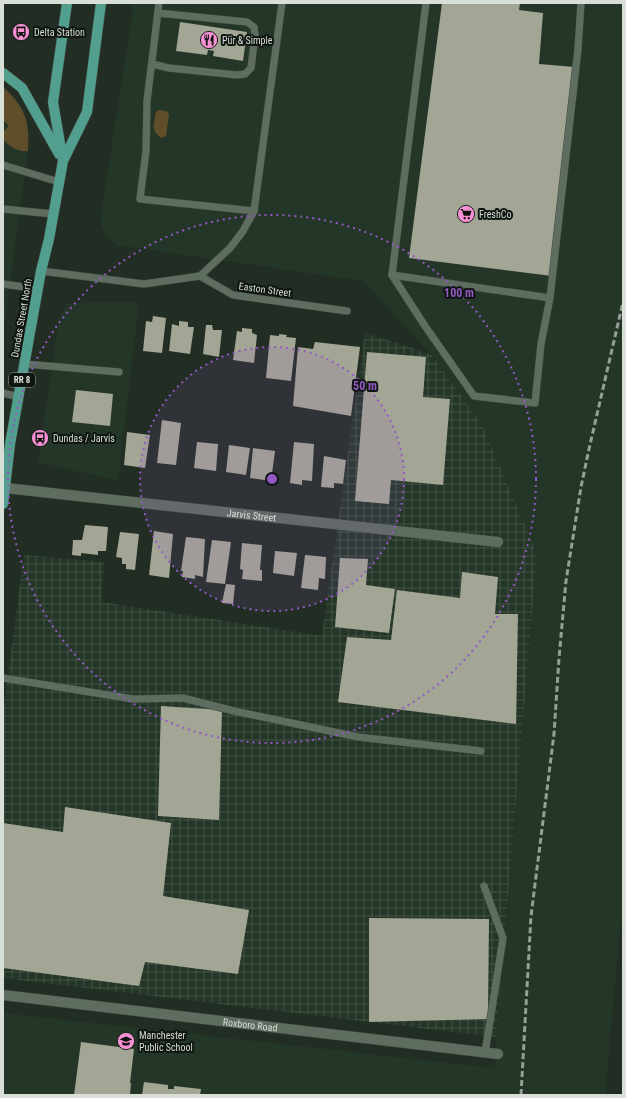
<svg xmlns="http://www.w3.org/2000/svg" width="626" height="1098" font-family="'Roboto Condensed',sans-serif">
	<defs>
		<pattern id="industrial-grid" width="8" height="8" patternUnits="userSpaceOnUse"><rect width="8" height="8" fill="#243627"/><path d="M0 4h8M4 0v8" fill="none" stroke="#435346"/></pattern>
	</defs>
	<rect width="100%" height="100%" fill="#222e24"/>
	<g fill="#243627">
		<polygon points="134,3 623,3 623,899 605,1095 3,1095 3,1013 494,1068 537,554 482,425 431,354 363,281 117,245 108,239 101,227 101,214"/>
		<polygon points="3,87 12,95 19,104 27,120 29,137 28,151 3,334"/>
		<polygon points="139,302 118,481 38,462 59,318 68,303"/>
	</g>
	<polygon fill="url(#industrial-grid)" points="365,333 431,354 482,425 537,554 496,1037 3,978 3,713 24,555 104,562 101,602 322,636"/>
	<g fill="#604d2a">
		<path d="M3 87C25 106 30 122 28 151 17 152 11 147 3 140V132L9 126 3 120Z"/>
		<path d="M158 110 166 111 169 114 166 136 162 138C150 131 154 125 156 112Z"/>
	</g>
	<g fill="#a3a694">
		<polygon points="442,3 520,3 519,10 543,13 539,64 575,67 552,276 409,258"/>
		<polygon points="180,22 247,32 243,61 213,56 214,51 208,50 207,55 176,51"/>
		<polygon points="153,316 166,318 162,353 143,351 146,321 152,322"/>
		<polygon points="179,321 188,322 188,327 194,327 190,354 169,351 172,324 179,326"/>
		<polygon points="206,325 212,325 213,330 222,330 219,357 203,354"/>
		<polygon points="242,328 252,329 252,333 257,335 254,363 233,360 237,331 242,332"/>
		<polygon points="279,334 287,335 286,337 296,338 291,381 266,378 270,335 279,336"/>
		<polygon points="315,342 360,347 351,416 293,406 298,347 313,349"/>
		<polygon points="367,352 426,357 423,397 450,399 443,485 391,480 389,504 355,501"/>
		<polygon points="76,390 113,394 110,426 72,422"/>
		<polygon points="162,420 181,423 176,465 157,463"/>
		<polygon points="127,432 150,435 145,468 124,465"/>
		<polygon points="197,442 218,444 216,471 194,468"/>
		<polygon points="294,442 314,444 312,481 302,480 302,485 290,483"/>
		<polygon points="229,445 250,448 246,475 226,472"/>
		<polygon points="253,448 275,451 271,481 250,478"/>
		<polygon points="324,456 346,460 343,484 334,483 334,488 321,487"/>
		<polygon points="85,525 108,527 106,551 98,551 98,555 81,553 81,556 72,555 73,540 82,540"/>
		<polygon points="154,531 173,534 169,578 149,575"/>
		<polygon points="120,532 139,534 135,570 126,569 126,564 122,564 122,558 116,557"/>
		<polygon points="186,537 205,539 203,577 195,575 195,579 182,577 183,571 181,571"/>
		<polygon points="212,540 231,542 225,584 206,582"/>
		<polygon points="242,543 262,545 260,570 262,570 262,581 242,579 243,570 240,569"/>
		<polygon points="275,551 297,553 294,576 273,573"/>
		<polygon points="305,555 326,557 325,579 319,578 318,590 301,588"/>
		<polygon points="340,558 368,559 366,585 395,589 389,633 335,627"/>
		<polygon points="462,572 498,577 495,614 518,614 516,724 338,702 347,637 391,640 397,590 460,598"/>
		<polygon points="226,584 235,585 233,604 222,603"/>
		<polygon points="161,706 222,710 219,820 158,816"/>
		<polygon points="65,807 171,823 163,896 249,910 238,974 145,962 139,986 3,968 3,823 63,832"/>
		<polygon points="369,918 489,919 488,1019 369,1022"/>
		<polygon points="81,1042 134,1049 130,1083 131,1083 130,1095 74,1095"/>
		<polygon points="144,1082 168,1085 168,1089 174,1089 174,1086 201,1089 200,1095 142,1095"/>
	</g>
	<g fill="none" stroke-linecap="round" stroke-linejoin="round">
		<defs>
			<g id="service">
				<polyline points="159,3 147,101 146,151 140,199 254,211"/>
				<polyline points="152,64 169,68 237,75 245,74 251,68 255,35 254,27 247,22 158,13"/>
				<polyline points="3,165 59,182"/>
				<polyline points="3,209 53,214"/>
				<polyline points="41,271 144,284 200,276 233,295 347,311"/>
				<polyline points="392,275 426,3"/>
				<polyline points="200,276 230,248 243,231 254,211 282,3"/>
				<polyline points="3,284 38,289"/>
				<polyline points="550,298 541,344 535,403 474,396 425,326 392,275 550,298 578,49 581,3"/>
				<polyline points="25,364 119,372"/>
				<polyline points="3,393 19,397"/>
				<polyline points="3,678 133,699 183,698 234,711 358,737 481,751"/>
				<polyline points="484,886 503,938 485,1053"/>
			</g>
			<g id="minor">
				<path id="s1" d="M5 488 498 542"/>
				<path id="s2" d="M3 995 498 1054"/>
			</g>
			<g id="primary">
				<polyline points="3,73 22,88 59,154"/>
				<polyline points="63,161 53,102 67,3"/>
				<polyline points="3,504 10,444 41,271 49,239 63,161 87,112 101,3"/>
			</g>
		</defs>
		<use href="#service" stroke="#404a42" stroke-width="8"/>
		<use href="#minor" stroke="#404a42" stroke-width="11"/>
		<use href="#primary" stroke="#404a42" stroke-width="11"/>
		<use href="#service" stroke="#5e6d60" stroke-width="7"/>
		<use href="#minor" stroke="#5e6d60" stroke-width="10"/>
		<use href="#primary" stroke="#529e8f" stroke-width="10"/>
		<polyline stroke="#959f96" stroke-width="3" stroke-dasharray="6 3" stroke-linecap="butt" points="521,1095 531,916 554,734 559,658 566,581 581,487 589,449 623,302"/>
	</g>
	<circle cx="272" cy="479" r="132" fill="#9259c5" fill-opacity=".12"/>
	<g fill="none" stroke="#9259c5" stroke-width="2" stroke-dasharray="2 4">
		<circle cx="272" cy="479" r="132"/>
		<circle cx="272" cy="479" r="264"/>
	</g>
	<defs>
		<symbol id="bus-disc" viewBox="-11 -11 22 22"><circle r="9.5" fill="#f591d2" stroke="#0f1510"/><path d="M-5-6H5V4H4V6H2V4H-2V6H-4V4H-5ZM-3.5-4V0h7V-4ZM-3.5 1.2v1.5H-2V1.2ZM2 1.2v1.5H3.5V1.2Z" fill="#111"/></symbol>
		<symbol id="restaurant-disc" viewBox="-11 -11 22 22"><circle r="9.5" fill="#f591d2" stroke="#0f1510"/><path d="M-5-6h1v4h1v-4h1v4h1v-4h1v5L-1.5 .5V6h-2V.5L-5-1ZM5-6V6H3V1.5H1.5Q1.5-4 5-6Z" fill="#111"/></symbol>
		<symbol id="supermarket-disc" viewBox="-11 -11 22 22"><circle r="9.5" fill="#f591d2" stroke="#0f1510"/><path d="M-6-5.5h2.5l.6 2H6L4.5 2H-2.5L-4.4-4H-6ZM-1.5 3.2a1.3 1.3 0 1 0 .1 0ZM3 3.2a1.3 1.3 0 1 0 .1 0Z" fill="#111"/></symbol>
		<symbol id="school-disc" viewBox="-11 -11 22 22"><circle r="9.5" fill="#f591d2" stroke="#0f1510"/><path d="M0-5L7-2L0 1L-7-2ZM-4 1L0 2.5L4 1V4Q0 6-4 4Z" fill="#111"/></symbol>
	</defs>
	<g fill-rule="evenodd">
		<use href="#bus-disc" x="11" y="22" width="20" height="20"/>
		<use href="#restaurant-disc" x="199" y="30" width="20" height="20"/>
		<use href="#supermarket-disc" x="456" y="204" width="20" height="20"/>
		<use href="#bus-disc" x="30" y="428" width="20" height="20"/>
		<use href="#school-disc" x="116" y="1031" width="20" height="20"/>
	</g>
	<g text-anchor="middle" stroke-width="4" stroke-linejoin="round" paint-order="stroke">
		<rect fill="#0f1510" stroke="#9ba29b" stroke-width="1" x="9" y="373" width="26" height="14" rx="3"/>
		<g font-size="9" font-weight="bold" fill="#d7dfd7">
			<text x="22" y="383">RR 8</text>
		</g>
		<g font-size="10" fill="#d7dfd7" stroke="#0f1510" text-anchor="start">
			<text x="34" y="36">Delta Station</text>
			<text x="222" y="44">Pür &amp; Simple</text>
			<text x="479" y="218">FreshCo</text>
			<text x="53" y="442">Dundas / Jarvis</text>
			<text x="139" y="1039">Manchester<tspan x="139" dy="12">Public School</tspan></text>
		</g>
		<g font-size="10" fill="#d7dfd7" stroke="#0f1510">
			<text transform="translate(265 289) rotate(8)" y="4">Easton Street</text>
			<text transform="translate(21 318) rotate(-80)" y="4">Dundas Street North</text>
			<text dy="4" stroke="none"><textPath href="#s1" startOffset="248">Jarvis Street</textPath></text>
			<text dy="4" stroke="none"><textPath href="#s2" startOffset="249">Roxboro Road</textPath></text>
		</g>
	</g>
	<circle cx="272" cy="479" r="6" fill="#9259c5" stroke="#0f1510" stroke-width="2"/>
	<g font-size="12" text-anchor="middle" font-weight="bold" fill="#9259c5" stroke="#0f1510" stroke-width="4" stroke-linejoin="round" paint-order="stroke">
		<text x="459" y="297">100 m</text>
		<text x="365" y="390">50 m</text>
	</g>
	<rect width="626" height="1098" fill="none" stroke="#d7dfd7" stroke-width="8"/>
</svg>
